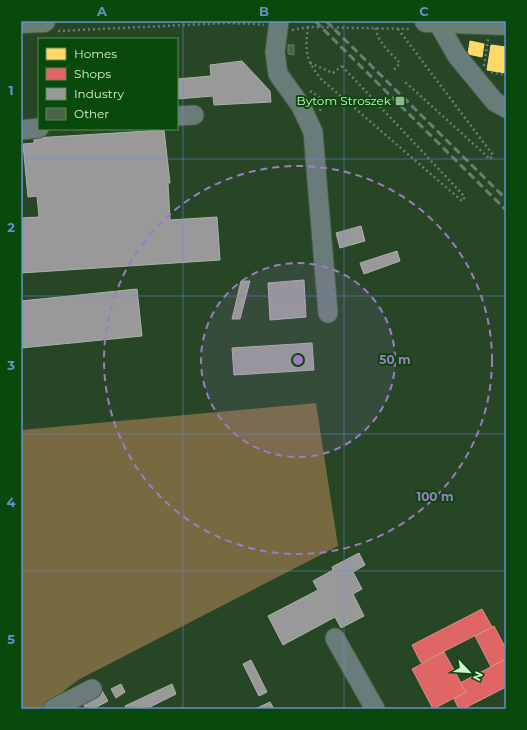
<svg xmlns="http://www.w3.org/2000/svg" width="527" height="730" font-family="Montserrat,sans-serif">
	<rect width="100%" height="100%" fill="#264626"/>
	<polygon fill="#776940" points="316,403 338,546 78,680 41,709 21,709 21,430"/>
	<g fill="#ffd966" stroke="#f2e086">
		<polygon points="470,41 484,44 482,57 468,54"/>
		<polygon points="491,45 506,47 506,73 487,70"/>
	</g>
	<g fill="#e06666" stroke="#dc9086">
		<polygon points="482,609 492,627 421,663 412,645"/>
		<polygon points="494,626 506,649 506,659 491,667 475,636"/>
		<polygon points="444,652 466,692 433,709 412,669"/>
		<polygon points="506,659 506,687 463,709 459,709 454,699 466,692 460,683"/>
	</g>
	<g fill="#999" stroke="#aab3a9">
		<polygon points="242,61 270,91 271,102 214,105 213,96 177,99 177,79 211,76 210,65"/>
		<polygon points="164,130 170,183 168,183 170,220 217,217 220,260 21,273 21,218 39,217 37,196 28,197 23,144 34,143 34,138"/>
		<polygon points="361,226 365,241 340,248 336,233"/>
		<polygon points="397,251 400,261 364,274 360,263"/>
		<polygon points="304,280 306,317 270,320 268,283"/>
		<polygon points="241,281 250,281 240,319 232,319"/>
		<polygon points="137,289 142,336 21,348 21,301"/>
		<polygon points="312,343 314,370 234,375 232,348"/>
		<polygon points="359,553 365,565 353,572 362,589 353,594 364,616 341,628 335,617 283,645 268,616 318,590 313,581 333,570 332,567"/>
		<polygon points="251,660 267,692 259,696 243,664"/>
		<polygon points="121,684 125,692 116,698 111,689"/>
		<polygon points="172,684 176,694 146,709 127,709 125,706"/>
		<polygon points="101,689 108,701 93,709 86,709 81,700"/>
		<polygon points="270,702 274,709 255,709"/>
	</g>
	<polygon fill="#496249" stroke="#668066" points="288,45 294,45 294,55 288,54"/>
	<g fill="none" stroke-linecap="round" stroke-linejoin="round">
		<defs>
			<g id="minor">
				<polyline points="279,21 275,52 278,74 301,106 313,132 328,313"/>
				<polyline points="437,21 457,56 495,102 506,108"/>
				<polyline points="177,116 194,115"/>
				<polyline points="21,130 39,128"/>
				<polyline points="335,638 375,709"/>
				<polyline points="53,709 92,689"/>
			</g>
			<g id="highway">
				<polyline points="426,21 506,24"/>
				<polyline points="21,22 44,21"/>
			</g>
		</defs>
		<use href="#minor" stroke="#445f44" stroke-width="21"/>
		<use href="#highway" stroke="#445f44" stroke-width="24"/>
		<g stroke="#6c7d76" stroke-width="2.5" stroke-dasharray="2 3" stroke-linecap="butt">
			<path d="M308 27C305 51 305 59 321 79L462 201 465 197 342 66"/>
			<path d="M376 28C377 42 391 53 400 63L393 71"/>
			<polyline points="398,29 493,155 490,159 403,80"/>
			<polyline points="292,30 308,27 411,29"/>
			<polyline points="58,31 227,23 254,24 264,25"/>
			<polyline points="310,63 333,73 342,66"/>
			<polyline points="484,66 488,39"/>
			<polyline points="491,72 506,75"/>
			<polyline points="310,91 323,100 320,111"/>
		</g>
		<use href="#minor" stroke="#6a7c79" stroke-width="19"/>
		<use href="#highway" stroke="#6a7e71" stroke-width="22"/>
		<g stroke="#6a7d72" stroke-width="3" stroke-dasharray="8 4" stroke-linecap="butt">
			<polyline points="315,21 506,210"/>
			<polyline points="326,21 506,199"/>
		</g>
	</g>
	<path fill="none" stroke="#658fd4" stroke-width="1" stroke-opacity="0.55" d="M183 21V709M344 21V709M21 159H506M21 296H506M21 434H506M21 571H506"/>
	<circle cx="298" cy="360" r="97" fill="#9e7bc5" fill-opacity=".12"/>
	<g fill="none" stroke="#9e7bc5" stroke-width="2" stroke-dasharray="7 5">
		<circle cx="298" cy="360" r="97"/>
		<circle cx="298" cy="360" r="194"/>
	</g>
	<rect fill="#96b594" stroke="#09490b" stroke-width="1.5" x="395" y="96" width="10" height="10" rx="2"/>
	<g text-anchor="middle" stroke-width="4" stroke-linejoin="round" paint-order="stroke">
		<g font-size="12" fill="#d2f1cf" stroke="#09490b" text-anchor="end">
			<text x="391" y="105">Bytom Stroszek</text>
		</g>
	</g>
	<circle cx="298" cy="360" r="6" fill="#9e7bc5" stroke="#09490b" stroke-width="2"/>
	<g font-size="12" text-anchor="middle" font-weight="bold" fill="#9e7bc5" stroke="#09490b" stroke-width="4" stroke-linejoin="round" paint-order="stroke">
		<text x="395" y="364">50 m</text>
		<text x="435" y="501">100 m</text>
	</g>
	<rect width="527" height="730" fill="none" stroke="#09490b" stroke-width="44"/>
	<rect x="38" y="38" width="140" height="92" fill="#09490b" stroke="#598c59"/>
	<rect x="46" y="48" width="20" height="12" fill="#ffd966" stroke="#598c59"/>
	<text x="74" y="58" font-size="12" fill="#d2f1cf">Homes</text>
	<rect x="46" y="68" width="20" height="12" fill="#e06666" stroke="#598c59"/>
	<text x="74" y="78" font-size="12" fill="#d2f1cf">Shops</text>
	<rect x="46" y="88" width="20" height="12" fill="#999999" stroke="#598c59"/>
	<text x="74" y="98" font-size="12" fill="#d2f1cf">Industry</text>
	<rect x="46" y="108" width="20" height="12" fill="#496249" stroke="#598c59"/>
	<text x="74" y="118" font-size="12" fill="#d2f1cf">Other</text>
	<g transform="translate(469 672) rotate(115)" stroke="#09490b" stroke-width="3" paint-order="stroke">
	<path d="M0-3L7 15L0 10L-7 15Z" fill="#d2f1cf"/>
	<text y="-6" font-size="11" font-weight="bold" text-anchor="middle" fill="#d2f1cf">N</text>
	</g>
	<rect x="22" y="22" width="483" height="686" fill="none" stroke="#658fd4" stroke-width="1.5"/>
	<g font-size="13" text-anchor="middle" font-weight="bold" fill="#658fd4">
		<text x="102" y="16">A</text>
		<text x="264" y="16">B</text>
		<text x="424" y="16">C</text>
		<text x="11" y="95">1</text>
		<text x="11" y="232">2</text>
		<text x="11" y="370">3</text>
		<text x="11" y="507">4</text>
		<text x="11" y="644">5</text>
	</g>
</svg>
